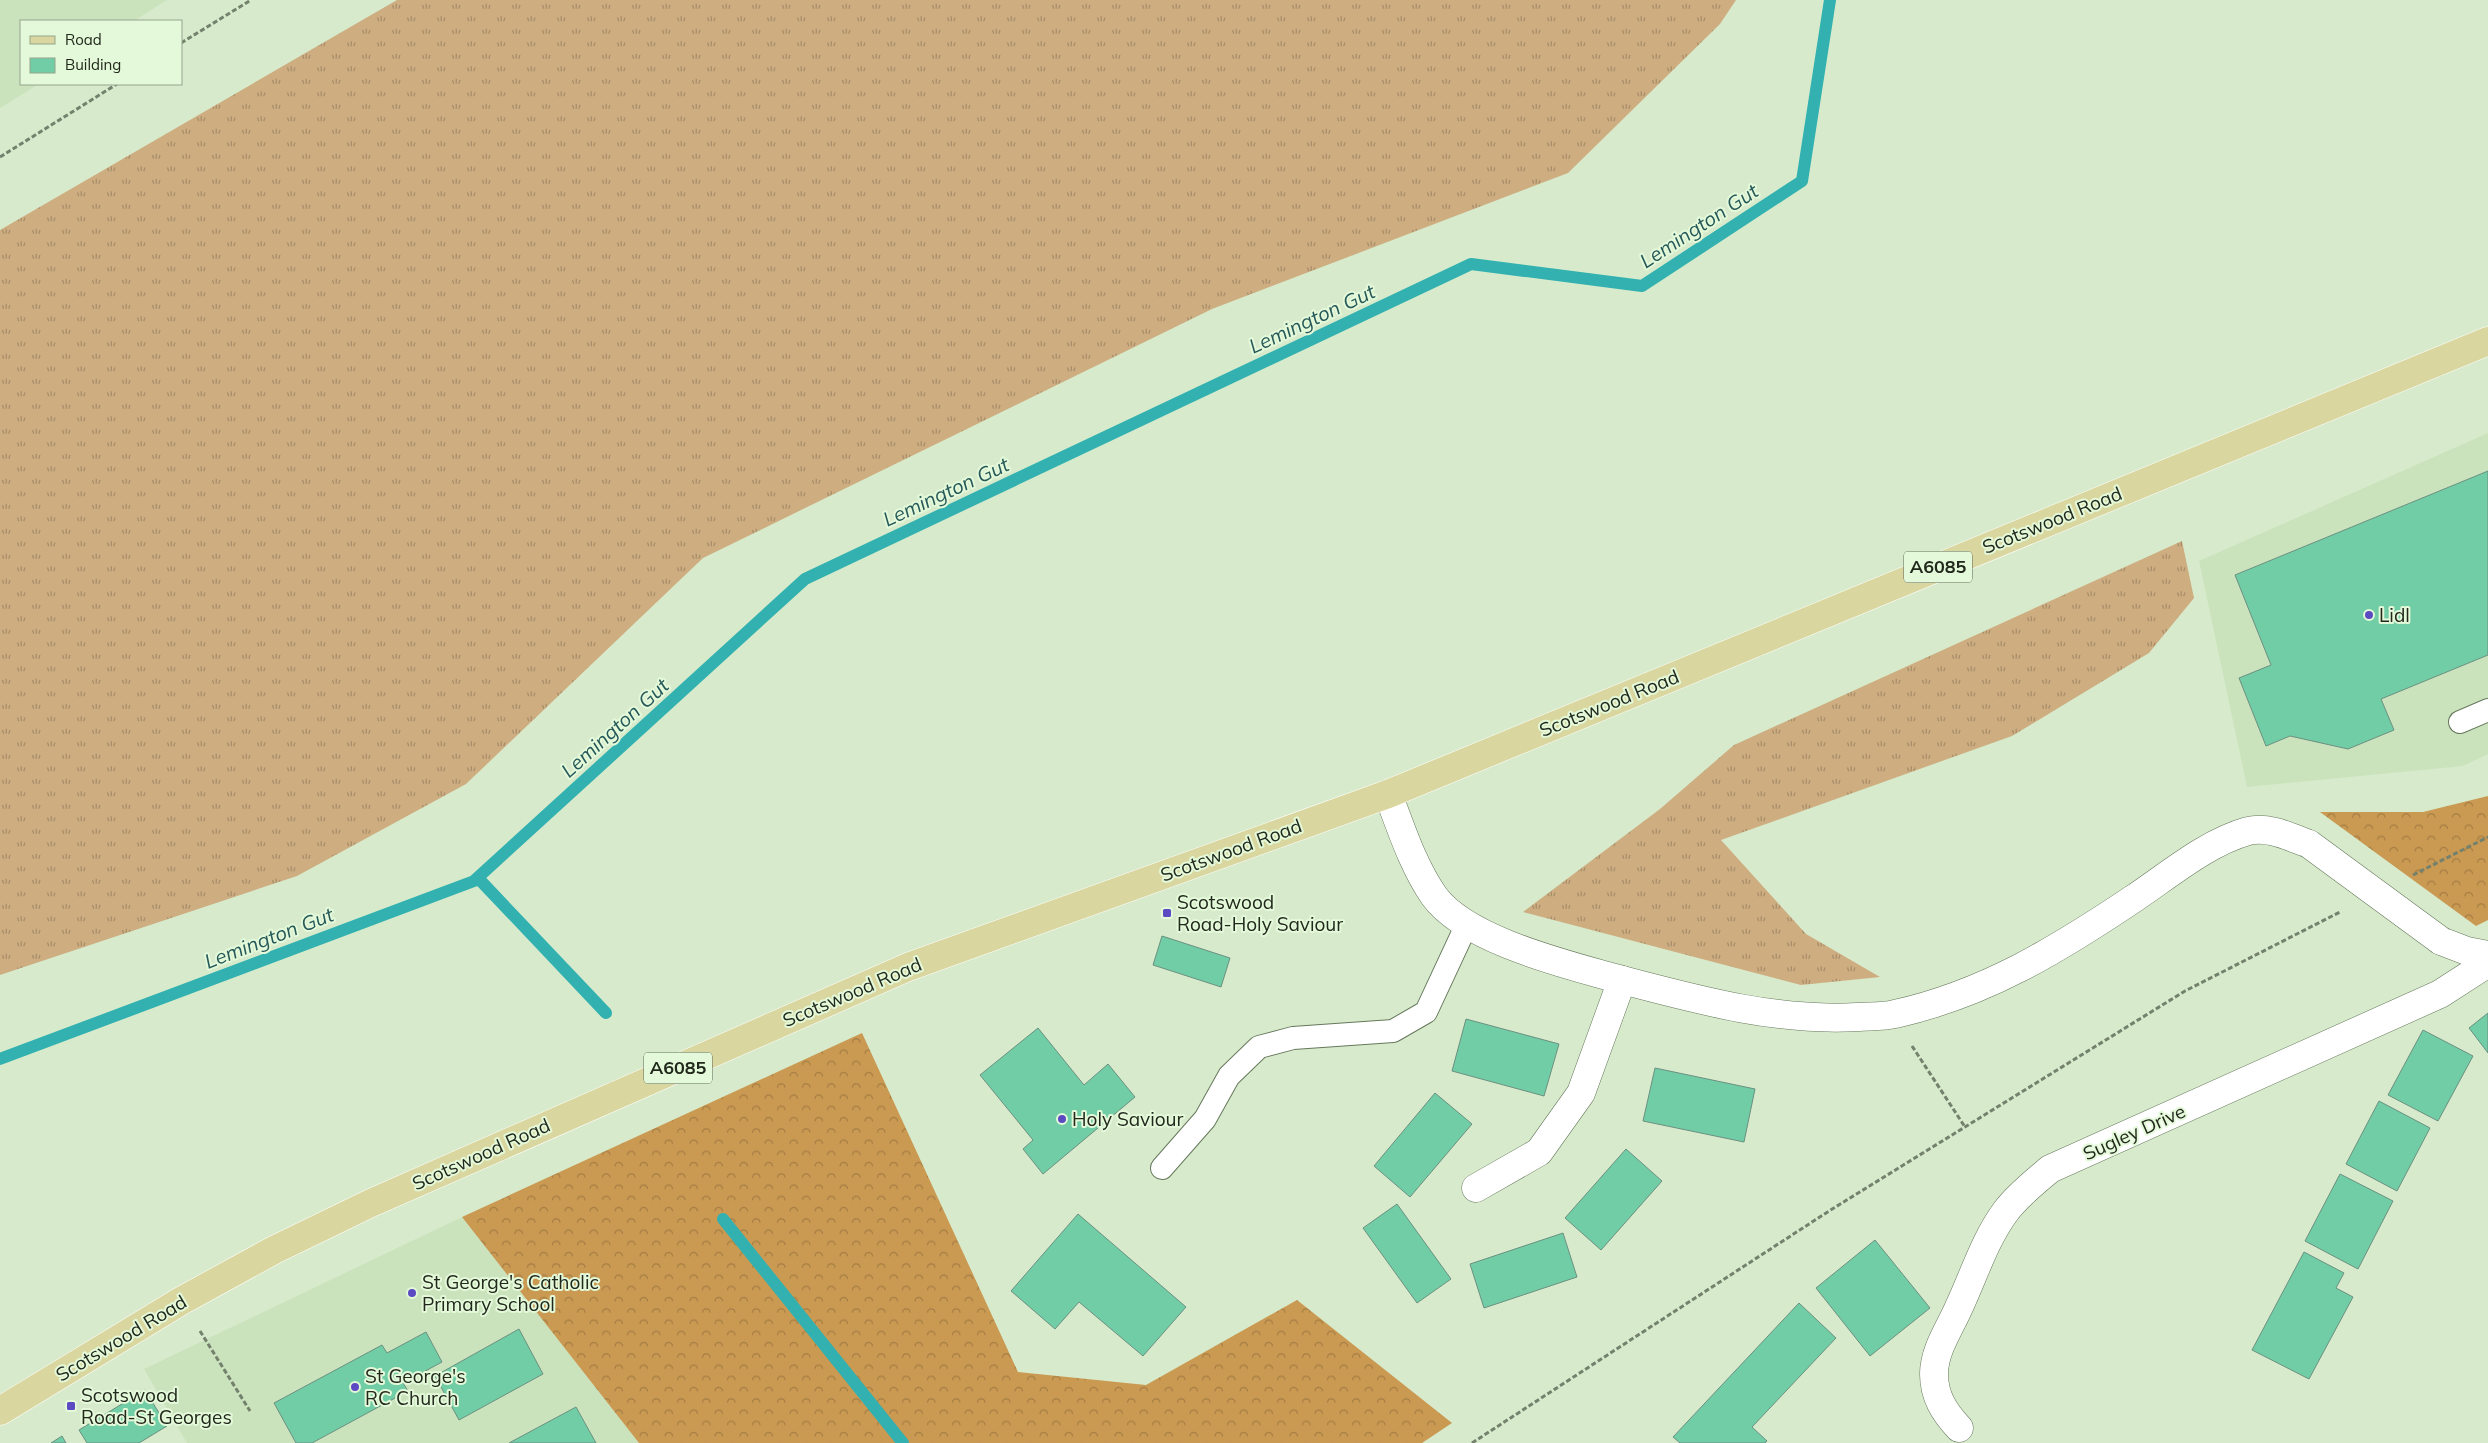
<svg xmlns="http://www.w3.org/2000/svg" width="2488" height="1443" font-family="Mulish,sans-serif">
	<defs>
		<pattern id="grass-tufts" width="24" height="20" patternUnits="userSpaceOnUse" patternTransform="scale(1.25)"><rect width="24" height="20" fill="#cead81"/><path d="M3 7l-1-3M5 7V3M7 7l1-3M15 17l-1-3M17 17v-4M19 17l1-3" fill="none" stroke="#a78d69"/></pattern>
		<pattern id="forest-crowns" width="20" height="18" patternUnits="userSpaceOnUse" patternTransform="scale(1.25)"><rect width="20" height="18" fill="#ca9952"/><path d="M2 6a3 3 0 1 1 6 0M12 15a3 3 0 1 1 6 0" fill="none" stroke="#a47d43"/></pattern>
	</defs>
	<rect width="100%" height="100%" fill="#d7ebcc"/>
	<g fill="#cbe3bd">
		<polygon points="0,0 167,0 134,21 21,21 21,84 39,84 0,108"/>
		<polygon points="2488,433 2488,754 2463,766 2247,787 2199,561"/>
		<polygon points="462,1217 639,1443 187,1443 144,1369"/>
	</g>
	<g fill="url(#grass-tufts)">
		<polygon points="397,0 1736,0 1720,24 1568,173 1212,309 703,558 466,784 297,876 0,975 0,230"/>
		<polygon points="2182,541 2194,598 2149,653 2012,736 1721,840 1806,934 1880,977 1801,985 1523,912 1660,809 1734,745"/>
	</g>
	<g fill="url(#forest-crowns)">
		<polygon points="2488,796 2488,920 2476,926 2320,812 2423,812"/>
		<polygon points="862,1033 1018,1372 1146,1385 1297,1300 1452,1423 1422,1443 639,1443 462,1217"/>
	</g>
	<g fill="none" stroke-linecap="round" stroke-linejoin="round">
		<g stroke="#32b1b0" stroke-width="12">
			<polyline points="478,878 606,1013"/>
			<polyline points="0,1059 474,881 805,579 1471,264 1642,286 1802,181 1830,0"/>
			<polyline points="723,1219 903,1443"/>
		</g>
	</g>
	<g fill="#70cda6" stroke="#6c9080">
		<polygon points="2488,471 2488,655 2381,699 2394,730 2348,749 2290,736 2266,746 2239,678 2271,665 2235,575"/>
		<polygon points="1162,936 1230,958 1221,987 1153,965"/>
		<polygon points="2488,1013 2488,1053 2469,1028"/>
		<polygon points="1466,1019 1559,1044 1544,1096 1452,1071"/>
		<polygon points="1038,1028 1084,1085 1108,1064 1135,1097 1043,1174 1023,1149 1033,1140 980,1075"/>
		<polygon points="2423,1030 2473,1056 2438,1121 2388,1095"/>
		<polygon points="1655,1068 1755,1089 1744,1142 1643,1121"/>
		<polygon points="1435,1093 1472,1124 1410,1197 1374,1166"/>
		<polygon points="2379,1101 2430,1128 2397,1191 2346,1164"/>
		<polygon points="1626,1149 1662,1181 1601,1250 1565,1218"/>
		<polygon points="2340,1174 2393,1201 2358,1269 2305,1241"/>
		<polygon points="1397,1204 1451,1279 1417,1303 1363,1228"/>
		<polygon points="1078,1214 1186,1307 1143,1356 1079,1302 1055,1329 1011,1291"/>
		<polygon points="1563,1233 1577,1277 1484,1308 1470,1264"/>
		<polygon points="1875,1240 1930,1308 1870,1356 1816,1288"/>
		<polygon points="2304,1252 2344,1273 2336,1288 2353,1297 2309,1379 2252,1350"/>
		<polygon points="1799,1303 1836,1338 1752,1427 1767,1441 1765,1443 1680,1443 1673,1437"/>
		<polygon points="519,1329 543,1374 459,1420 435,1376"/>
		<polygon points="426,1332 442,1362 403,1383 408,1391 312,1443 296,1443 274,1403 382,1345 387,1353"/>
		<polygon points="145,1390 167,1426 139,1443 87,1443 79,1430"/>
		<polygon points="576,1407 596,1443 509,1443"/>
		<polygon points="62,1436 66,1443 51,1443"/>
	</g>
	<g fill="none" stroke-linecap="round" stroke-linejoin="round">
		<defs>
			<g id="service">
				<polyline points="2460,722 2488,710"/>
				<polyline points="1162,1168 1205,1119 1229,1076 1259,1047 1293,1038 1393,1031 1426,1012 1467,924"/>
			</g>
			<g id="minor">
				<polyline points="1476,1188 1539,1152 1581,1093 1622,980"/>
				<path d="M1959 1428C1944 1412 1934 1396 1934 1374 1934 1350 1950 1328 1959 1307 1974 1275 1985 1239 2006 1211 2018 1195 2035 1182 2050 1169L2440 994 2488 963"/>
			</g>
			<g id="tertiary">
				<path d="M1388 794C1401 828 1413 866 1434 896 1465 939 1561 963 1611 977 1691 998 1774 1022 1857 1017 1870 1016 1883 1017 1895 1014 1985 994 2057 950 2133 899 2169 875 2206 843 2248 831 2269 826 2290 837 2309 844"/>
				<polyline points="2441,941 2467,951 2488,955"/>
			</g>
			<polyline id="primary" points="0,1411 181,1301 274,1250 371,1203 908,967 1388,794 2488,341"/>
		</defs>
		<use href="#service" stroke="#66785c" stroke-width="24"/>
		<use href="#minor" stroke="#66785c" stroke-width="29"/>
		<use href="#tertiary" stroke="#66785c" stroke-width="29"/>
		<use href="#primary" stroke="#fff" stroke-width="29"/>
		<g stroke="#74816d" stroke-width="3" stroke-dasharray="5 2.5" stroke-linecap="butt">
			<polyline points="181,43 251,0"/>
			<polyline points="0,157 117,84"/>
			<polyline points="2413,875 2488,837"/>
			<polyline points="1912,1046 1965,1127"/>
			<polyline points="200,1331 250,1411"/>
			<polyline points="1472,1443 1829,1211 2185,991 2340,912"/>
		</g>
		<use href="#service" stroke="#fff" stroke-width="22"/>
		<use href="#minor" stroke="#fff" stroke-width="28"/>
		<use href="#tertiary" stroke="#fff" stroke-width="28"/>
		<use href="#primary" stroke="#dad69f" stroke-width="28"/>
		<defs>
			<polyline id="tertiary-bridge" points="2309,844 2441,941"/>
		</defs>
		<use href="#tertiary-bridge" stroke="#66785c" stroke-width="29" stroke-linecap="butt"/>
		<use href="#tertiary-bridge" stroke="#fff" stroke-width="28"/>
	</g>
	<g fill="#5b4ac2" stroke="#e4f9d9" stroke-width="2">
		<circle cx="2369" cy="615" r="5"/>
		<rect x="1162" y="908" width="10" height="10" rx="2.5"/>
		<circle cx="1062" cy="1119" r="5"/>
		<circle cx="412" cy="1293" r="5"/>
		<circle cx="355" cy="1387" r="5"/>
		<rect x="66" y="1401" width="10" height="10" rx="2.5"/>
	</g>
	<g text-anchor="middle" stroke-width="4" stroke-linejoin="round" paint-order="stroke">
		<g fill="#e4f9d9" stroke="#5c6755" stroke-width="1">
			<rect x="1904" y="551.5" width="68" height="31" rx="4"/>
			<rect x="644" y="1052.5" width="68" height="31" rx="4"/>
		</g>
		<g font-size="18" font-weight="bold" fill="#21281c">
			<text x="1938" y="573">A6085</text>
			<text x="678" y="1074">A6085</text>
		</g>
		<g font-size="19" fill="#21281c" stroke="#e4f9d9">
			<text transform="translate(2052 520) rotate(-22)" y="7">Scotswood Road</text>
			<text transform="translate(1609 703) rotate(-22)" y="7">Scotswood Road</text>
			<text transform="translate(1231 850) rotate(-20)" y="7">Scotswood Road</text>
			<text transform="translate(852 992) rotate(-23)" y="7">Scotswood Road</text>
			<text transform="translate(2134 1132) rotate(-24)" y="7">Sugley Drive</text>
			<text transform="translate(481 1154) rotate(-24)" y="7">Scotswood Road</text>
			<text transform="translate(121 1338) rotate(-31)" y="7">Scotswood Road</text>
		</g>
		<g font-size="19" fill="#21281c" stroke="#e4f9d9" text-anchor="start">
			<text x="2379" y="622">Lidl</text>
			<text x="1177" y="909">Scotswood<tspan x="1177" dy="22">Road-Holy Saviour</tspan></text>
			<text x="1072" y="1126">Holy Saviour</text>
			<text x="422" y="1289">St George's Catholic<tspan x="422" dy="22">Primary School</tspan></text>
			<text x="365" y="1383">St George's<tspan x="365" dy="22">RC Church</tspan></text>
			<text x="81" y="1402">Scotswood<tspan x="81" dy="22">Road-St Georges</tspan></text>
		</g>
		<g font-size="20" font-style="italic" fill="#265959" stroke="#e4f9d9">
			<text transform="translate(1699 226) rotate(-33)" y="7">Lemington Gut</text>
			<text transform="translate(1312 319) rotate(-25)" y="7">Lemington Gut</text>
			<text transform="translate(946 492) rotate(-25)" y="7">Lemington Gut</text>
			<text transform="translate(615 728) rotate(-42)" y="7">Lemington Gut</text>
			<text transform="translate(269 938) rotate(-21)" y="7">Lemington Gut</text>
		</g>
	</g>
	<rect x="20" y="20" width="162" height="65" fill="#e4f9d9" stroke="#96a58d"/>
	<rect x="30" y="36" width="25" height="8" fill="#dad69f" stroke="#96a58d"/>
	<text x="65" y="45" font-size="15" fill="#21281c">Road</text>
	<rect x="30" y="58" width="25" height="15" fill="#70cda6" stroke="#96a58d"/>
	<text x="65" y="70" font-size="15" fill="#21281c">Building</text>
</svg>
